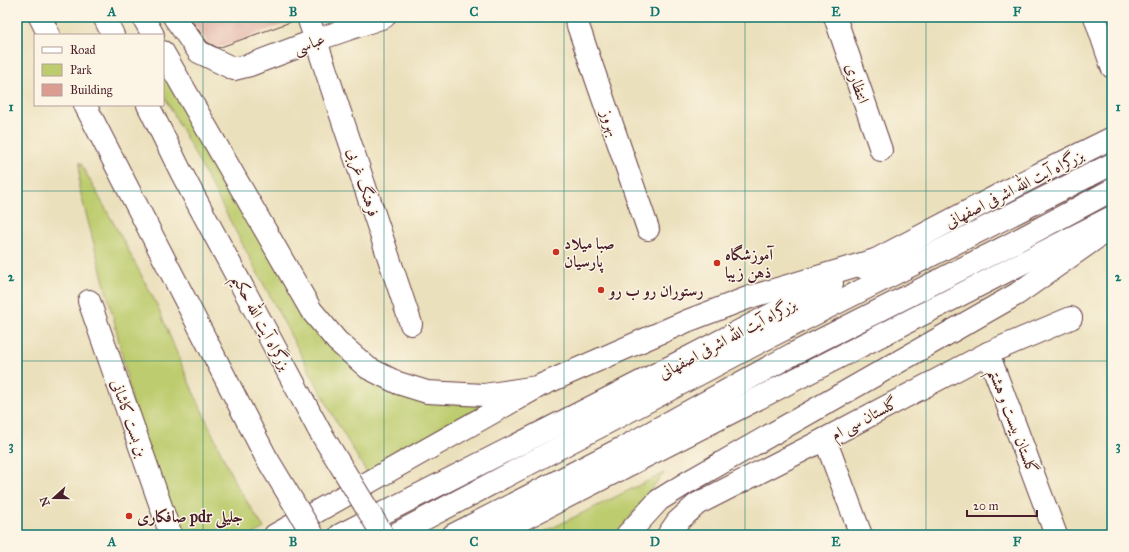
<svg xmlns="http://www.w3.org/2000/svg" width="1129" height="552" font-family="'IM FELL Great Primer',Amiri,serif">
	<rect width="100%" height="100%" fill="#fcf5e5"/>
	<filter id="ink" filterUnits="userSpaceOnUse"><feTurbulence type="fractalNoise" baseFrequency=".025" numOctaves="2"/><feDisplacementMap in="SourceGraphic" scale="8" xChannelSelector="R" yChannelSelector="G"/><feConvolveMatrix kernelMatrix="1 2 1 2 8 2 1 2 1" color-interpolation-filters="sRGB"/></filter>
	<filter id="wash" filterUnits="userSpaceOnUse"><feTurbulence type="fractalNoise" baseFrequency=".012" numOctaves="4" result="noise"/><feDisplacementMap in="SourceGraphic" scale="16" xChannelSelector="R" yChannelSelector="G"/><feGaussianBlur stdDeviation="0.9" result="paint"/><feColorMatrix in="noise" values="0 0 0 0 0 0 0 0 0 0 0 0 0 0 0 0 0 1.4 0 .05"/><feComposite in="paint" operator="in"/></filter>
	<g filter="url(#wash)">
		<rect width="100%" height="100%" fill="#ebe0bc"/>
		<g fill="#bdcc6e" stroke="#84764c">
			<polygon points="163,66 317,331 436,402 493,407 368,475 336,421 163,94"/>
			<polygon points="80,162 124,242 157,305 188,380 235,483 264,528 253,535 197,535 181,527 168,518 146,463 115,324 79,187"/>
			<polygon points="664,473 616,535 538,535"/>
		</g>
		<g id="blocks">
			<polygon fill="#db9d92" points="189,17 296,17 296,20 218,48 207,42"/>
		</g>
	</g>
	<g filter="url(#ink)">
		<use href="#blocks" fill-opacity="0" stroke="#623c41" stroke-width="1"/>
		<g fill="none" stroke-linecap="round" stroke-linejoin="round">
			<defs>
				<g id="minor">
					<polyline points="174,17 199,52 234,69 250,65 316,40 384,17"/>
					<polyline points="308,17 411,324"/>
					<polyline points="575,17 648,229"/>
					<polyline points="835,17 881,150"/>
					<polyline points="1095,17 1112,67"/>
					<polyline points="89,301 171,535"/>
					<polyline points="988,353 1056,535"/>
					<polyline points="825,439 861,535"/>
					<polyline points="275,535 536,388"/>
					<polyline points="394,535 769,337 1112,164"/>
					<polyline points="453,535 632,443 793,354 1007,246 1112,190"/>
					<polyline points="668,535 677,522 697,504 825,439 988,353 1071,318"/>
				</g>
				<g id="highway">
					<polyline points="40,17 49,35"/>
					<polyline points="104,17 113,35"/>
					<polyline points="143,17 153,35"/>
					<polyline points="163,52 311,310 337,341 368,368 398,383 427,392 484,395 537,387 687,321 750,297 875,260"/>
					<polyline points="85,105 266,457"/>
					<polyline points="148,105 181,172 319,430"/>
					<polyline points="862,267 1035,176 1112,138"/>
					<polyline points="340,535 676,364 832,283"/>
					<polyline points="492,535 1112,217"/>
					<polyline points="627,535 659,500 688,482 1017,294 1099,236"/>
				</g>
			</defs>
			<use href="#minor" stroke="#623c41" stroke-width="24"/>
			<use href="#highway" stroke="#623c41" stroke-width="24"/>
			<use href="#minor" stroke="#fff" stroke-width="22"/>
			<use href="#highway" stroke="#fff" stroke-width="22"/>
			<defs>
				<g id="highway-bridge">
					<polyline points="319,430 383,535"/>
					<polyline points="266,457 313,535"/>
				</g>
			</defs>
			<use href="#highway-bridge" stroke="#623c41" stroke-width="24" stroke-linecap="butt"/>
			<use href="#highway-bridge" stroke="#fff" stroke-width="22"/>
		</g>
	</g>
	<path fill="none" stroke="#0f766e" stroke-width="1" stroke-opacity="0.55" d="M203 17V535M384 17V535M564 17V535M745 17V535M926 17V535M17 191H1112M17 361H1112"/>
	<g fill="#c8321e" stroke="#fcf5e5" stroke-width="1.5">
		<circle cx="556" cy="252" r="4"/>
		<circle cx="717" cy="263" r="4"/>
		<circle cx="601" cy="290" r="4"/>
		<circle cx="129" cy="516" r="4"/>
	</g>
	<g text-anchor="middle" stroke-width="3" stroke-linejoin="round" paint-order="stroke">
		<g font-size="16" fill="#4a1f2b" stroke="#fcf5e5">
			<text transform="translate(309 43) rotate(-20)" y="6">عباسی</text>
			<text transform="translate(858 83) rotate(71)" y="6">انتظاری</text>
			<text transform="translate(611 123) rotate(71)" y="6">بهروز</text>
			<text transform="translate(364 182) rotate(72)" y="6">فرهنگ غربی</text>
			<text transform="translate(1014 188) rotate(-27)" y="6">بزرگراه آیت الله اشرفی اصفهانی</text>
			<text transform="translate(262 322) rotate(62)" y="6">بزرگراه آیت الله حکیم</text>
			<text transform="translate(727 338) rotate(-28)" y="6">بزرگراه آیت الله اشرفی اصفهانی</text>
			<text transform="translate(130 418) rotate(71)" y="6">بن بست کاشانی</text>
			<text transform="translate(864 418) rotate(-28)" y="6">گلستان سی ام</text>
			<text transform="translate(1014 421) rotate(69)" y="6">گلستان بیست و هشتم</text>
		</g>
		<g font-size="16" font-weight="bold" fill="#4a1f2b" stroke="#fcf5e5" text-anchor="start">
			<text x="564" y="249">صبا میلاد<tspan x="564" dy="18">پارسیان</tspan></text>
			<text x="725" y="260">آموزشگاه<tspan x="725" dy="18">ذهن زیبا</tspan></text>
			<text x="609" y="296">رستوران رو ب رو</text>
			<text x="137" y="522">صافکاری pdr جلیلی</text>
		</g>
	</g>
	<rect width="1129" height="552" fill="none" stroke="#fcf5e5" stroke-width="44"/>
	<rect x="34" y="34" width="130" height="72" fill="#fcf5e5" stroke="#b59f9b"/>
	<rect x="42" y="47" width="20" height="6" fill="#ffffff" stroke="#b59f9b"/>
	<text x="70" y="54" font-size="12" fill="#4a1f2b">Road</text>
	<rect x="42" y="64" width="20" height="12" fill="#bdcc6e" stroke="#b59f9b"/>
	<text x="70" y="74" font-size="12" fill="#4a1f2b">Park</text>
	<rect x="42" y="84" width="20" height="12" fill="#db9d92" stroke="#b59f9b"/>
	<text x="70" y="94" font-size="12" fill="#4a1f2b">Building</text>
	<g transform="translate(54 498) rotate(249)" stroke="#fcf5e5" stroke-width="3" paint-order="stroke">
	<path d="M0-3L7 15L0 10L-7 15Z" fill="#4a1f2b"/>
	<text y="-6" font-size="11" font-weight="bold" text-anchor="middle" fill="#4a1f2b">N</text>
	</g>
	<path d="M967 510v6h70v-6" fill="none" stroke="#4a1f2b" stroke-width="2"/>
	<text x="973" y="510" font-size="12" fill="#4a1f2b" stroke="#fcf5e5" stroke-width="3" paint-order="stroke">20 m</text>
	<rect x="22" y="22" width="1085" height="508" fill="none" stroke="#0f766e" stroke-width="1.5"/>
	<g font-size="13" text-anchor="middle" font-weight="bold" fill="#0f766e">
		<text x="112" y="16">A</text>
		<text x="293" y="16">B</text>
		<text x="474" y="16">C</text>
		<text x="655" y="16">D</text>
		<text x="836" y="16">E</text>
		<text x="1017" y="16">F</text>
		<text x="11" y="111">1</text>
		<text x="1118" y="111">1</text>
		<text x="11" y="281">2</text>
		<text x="1118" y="281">2</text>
		<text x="11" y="450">3</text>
		<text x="1118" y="450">3</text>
		<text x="112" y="546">A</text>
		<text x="293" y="546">B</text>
		<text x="474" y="546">C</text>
		<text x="655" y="546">D</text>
		<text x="836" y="546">E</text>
		<text x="1017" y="546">F</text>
	</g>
</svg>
